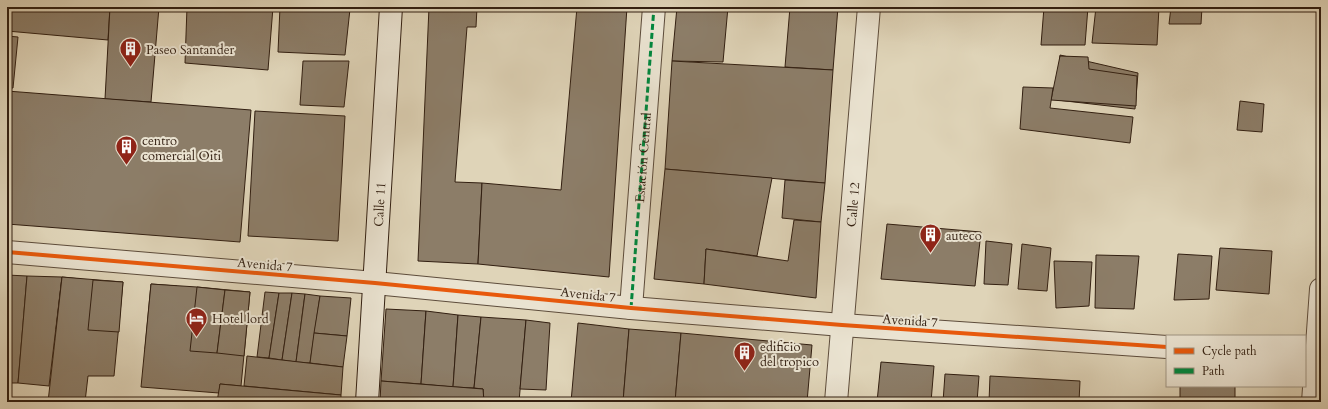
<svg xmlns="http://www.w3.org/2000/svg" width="1328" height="409" font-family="Cardo,serif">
	<rect width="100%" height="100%" fill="#dfd4b8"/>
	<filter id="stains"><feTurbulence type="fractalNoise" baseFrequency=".005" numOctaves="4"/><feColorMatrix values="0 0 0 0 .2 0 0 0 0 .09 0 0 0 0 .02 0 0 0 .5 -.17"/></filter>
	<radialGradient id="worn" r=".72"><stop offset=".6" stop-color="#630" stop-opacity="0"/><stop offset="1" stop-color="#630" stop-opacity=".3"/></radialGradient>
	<g fill="#8c7d68" stroke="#321f11">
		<polygon points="7,7 110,7 108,40 7,31"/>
		<polygon points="110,7 159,7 151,102 105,99"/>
		<polygon points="187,7 273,7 268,70 185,63"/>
		<polygon points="280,7 318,7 350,9 345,55 278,52"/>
		<polygon points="429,7 477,7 476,27 467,27 455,182 482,183 478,264 418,261"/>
		<polygon points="577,7 627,7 609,277 478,264 482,183 561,190"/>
		<polygon points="677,7 728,7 723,62 672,61"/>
		<polygon points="790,7 838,7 833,70 785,67"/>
		<polygon points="984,7 1025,7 1024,10 983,9"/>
		<polygon points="1044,7 1088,7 1085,45 1041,45"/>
		<polygon points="1096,7 1159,7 1157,45 1092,43"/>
		<polygon points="1171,7 1202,7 1201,24 1169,24"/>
		<rect x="1207" y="7" width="55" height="1"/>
		<polygon points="7,36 18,37 13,88 7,88"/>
		<polygon points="1060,55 1138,73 1135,109 1057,100"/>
		<polygon points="1060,56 1088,57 1089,69 1137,76 1136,106 1051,100"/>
		<polygon points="303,61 349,61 344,107 300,105"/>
		<polygon points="672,61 833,70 825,183 665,169"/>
		<polygon points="1023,87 1053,88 1050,108 1133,117 1130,143 1020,129"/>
		<polygon points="7,91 251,110 240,242 7,224"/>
		<polygon points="1240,101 1264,104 1262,132 1237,130"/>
		<polygon points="255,111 345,116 338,241 248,236"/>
		<polygon points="665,169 772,178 757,256 706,249 704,284 654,279"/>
		<polygon points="785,180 825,183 821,222 782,218"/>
		<polygon points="794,220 821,222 816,298 704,284 706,249 788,261"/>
		<polygon points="887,224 981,232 975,286 881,279"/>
		<polygon points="986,241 1012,244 1008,285 984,284"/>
		<polygon points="1022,244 1051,248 1047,291 1018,289"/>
		<polygon points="1220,248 1272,251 1269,294 1216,290"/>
		<polygon points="1178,254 1212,256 1209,299 1174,300"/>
		<polygon points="1096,255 1139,256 1134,309 1095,308"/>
		<polygon points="1054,261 1092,262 1089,306 1056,308"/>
		<polygon points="7,275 27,276 18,383 7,383"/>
		<polygon points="27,276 62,277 49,386 18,383"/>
		<polygon points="62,277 81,279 75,329 56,329"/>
		<polygon points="62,277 123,282 114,376 88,376 85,402 48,402"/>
		<polygon points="93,280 123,282 119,332 88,330"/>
		<polygon points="151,284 177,286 171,349 145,349"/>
		<polygon points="151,284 197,287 250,292 241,386 220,384 219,393 141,387"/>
		<polygon points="197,287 225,290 217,353 190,351"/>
		<polygon points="225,290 250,292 244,356 217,353"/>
		<polygon points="265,292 279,293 269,358 257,357"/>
		<polygon points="279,293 292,293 282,360 269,358"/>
		<polygon points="292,293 305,294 296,362 282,360"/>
		<polygon points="305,294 320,296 310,363 296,362"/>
		<polygon points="320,296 351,298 347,336 314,333"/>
		<polygon points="386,309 426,311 421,384 381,381"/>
		<polygon points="426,311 458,315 453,387 421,384"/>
		<polygon points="458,315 481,317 474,388 453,387"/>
		<polygon points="481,317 526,320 519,402 484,402 483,389 474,388"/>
		<polygon points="526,320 550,323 546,390 520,389"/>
		<polygon points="578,323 629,329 623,402 571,402"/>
		<polygon points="629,329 681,333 675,402 623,402"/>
		<polygon points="314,333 347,336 343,367 310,363"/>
		<polygon points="681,333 812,345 807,402 675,402"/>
		<polygon points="247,356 343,367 341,395 244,386"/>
		<polygon points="881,362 934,366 931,402 877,402"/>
		<polygon points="945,374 979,376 977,402 943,402"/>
		<polygon points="990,376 1080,381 1079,402 989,402"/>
		<polygon points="381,381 483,389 484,402 380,402"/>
		<polygon points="220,384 341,395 341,402 217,402"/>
		<rect x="1180" y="386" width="55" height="16"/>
	</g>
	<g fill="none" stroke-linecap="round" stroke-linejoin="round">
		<defs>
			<g id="street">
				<polyline points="7,252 375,283 631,308 842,325 1167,347"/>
				<path id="s1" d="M631 308 654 7"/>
				<path id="s2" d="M836 402 869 7"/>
				<polyline points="1313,402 1321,289"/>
			</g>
			<g id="secondary">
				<path id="s3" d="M367 402 391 7"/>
			</g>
		</defs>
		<use href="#street" stroke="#5d4c3b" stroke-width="24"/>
		<use href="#secondary" stroke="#321f11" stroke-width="24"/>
		<use href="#street" stroke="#eae3d1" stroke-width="22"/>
		<use href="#secondary" stroke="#eae3d1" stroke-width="22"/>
		<polyline stroke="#00873e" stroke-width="3" stroke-dasharray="6 3" stroke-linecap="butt" points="631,308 654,7"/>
		<defs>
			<polyline id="cycleway" points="7,252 375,283 631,308 842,325 1167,347"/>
		</defs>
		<use href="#cycleway" stroke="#eae3d1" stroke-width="6"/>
		<use href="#cycleway" stroke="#e8590c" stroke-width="4"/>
	</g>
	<defs>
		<symbol id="building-pin" viewBox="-11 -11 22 30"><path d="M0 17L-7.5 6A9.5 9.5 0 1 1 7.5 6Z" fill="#8f2418" stroke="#eae3d1"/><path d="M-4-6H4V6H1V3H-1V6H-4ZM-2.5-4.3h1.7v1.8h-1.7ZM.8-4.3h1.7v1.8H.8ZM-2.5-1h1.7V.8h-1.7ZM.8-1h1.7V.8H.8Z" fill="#fff"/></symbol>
		<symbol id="hotel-pin" viewBox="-11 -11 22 30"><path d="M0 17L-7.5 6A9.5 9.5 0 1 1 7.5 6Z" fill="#8f2418" stroke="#eae3d1"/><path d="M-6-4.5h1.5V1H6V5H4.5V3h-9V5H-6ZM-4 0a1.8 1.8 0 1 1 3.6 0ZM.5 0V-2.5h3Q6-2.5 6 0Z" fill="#fff"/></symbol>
	</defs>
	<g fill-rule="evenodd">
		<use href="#building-pin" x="118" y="36" width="25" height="34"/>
		<use href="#building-pin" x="114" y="134" width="25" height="34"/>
		<use href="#building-pin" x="918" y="222" width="25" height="34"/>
		<use href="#hotel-pin" x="184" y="306" width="25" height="34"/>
		<use href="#building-pin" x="732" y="340" width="25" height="34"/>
	</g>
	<g text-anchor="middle" stroke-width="4" stroke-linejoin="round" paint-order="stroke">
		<g font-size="13" fill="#321f11" stroke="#eae3d1" text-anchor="start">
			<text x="146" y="54">Paseo Santander</text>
			<text x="142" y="145">centro<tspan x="142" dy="15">comercial Oiti</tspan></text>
			<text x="946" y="240">auteco</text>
			<text x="212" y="323">Hotel lord</text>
			<text x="760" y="351">edificio<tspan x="760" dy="15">del tropico</tspan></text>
		</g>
		<g font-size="13" fill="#321f11" stroke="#eae3d1">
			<text dy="5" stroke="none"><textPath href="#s1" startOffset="151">Estación Central</textPath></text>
			<text dy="5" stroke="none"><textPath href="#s2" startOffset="198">Calle 12</textPath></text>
			<text dy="5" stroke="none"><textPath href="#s3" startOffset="198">Calle 11</textPath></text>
			<text transform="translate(265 264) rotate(5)" y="5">Avenida 7</text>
			<text transform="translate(588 294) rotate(6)" y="5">Avenida 7</text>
			<text transform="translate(910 320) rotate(4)" y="5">Avenida 7</text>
		</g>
	</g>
	<rect width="1328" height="409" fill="none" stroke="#dfd4b8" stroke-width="24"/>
	<rect x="8" y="8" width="1312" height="393" fill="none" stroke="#321f11" stroke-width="2"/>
	<rect x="12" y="12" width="1304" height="385" fill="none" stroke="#321f11"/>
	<rect x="1166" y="335" width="140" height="52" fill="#eae3d1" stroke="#a09584"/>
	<rect x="1174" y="348" width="20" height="6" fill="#e8590c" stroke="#a09584"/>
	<text x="1202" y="355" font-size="12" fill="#321f11">Cycle path</text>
	<rect x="1174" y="368" width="20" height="6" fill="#00873e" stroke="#a09584"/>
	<text x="1202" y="375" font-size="12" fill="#321f11">Path</text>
	<rect width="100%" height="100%" filter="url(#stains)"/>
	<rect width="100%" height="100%" fill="url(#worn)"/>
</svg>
